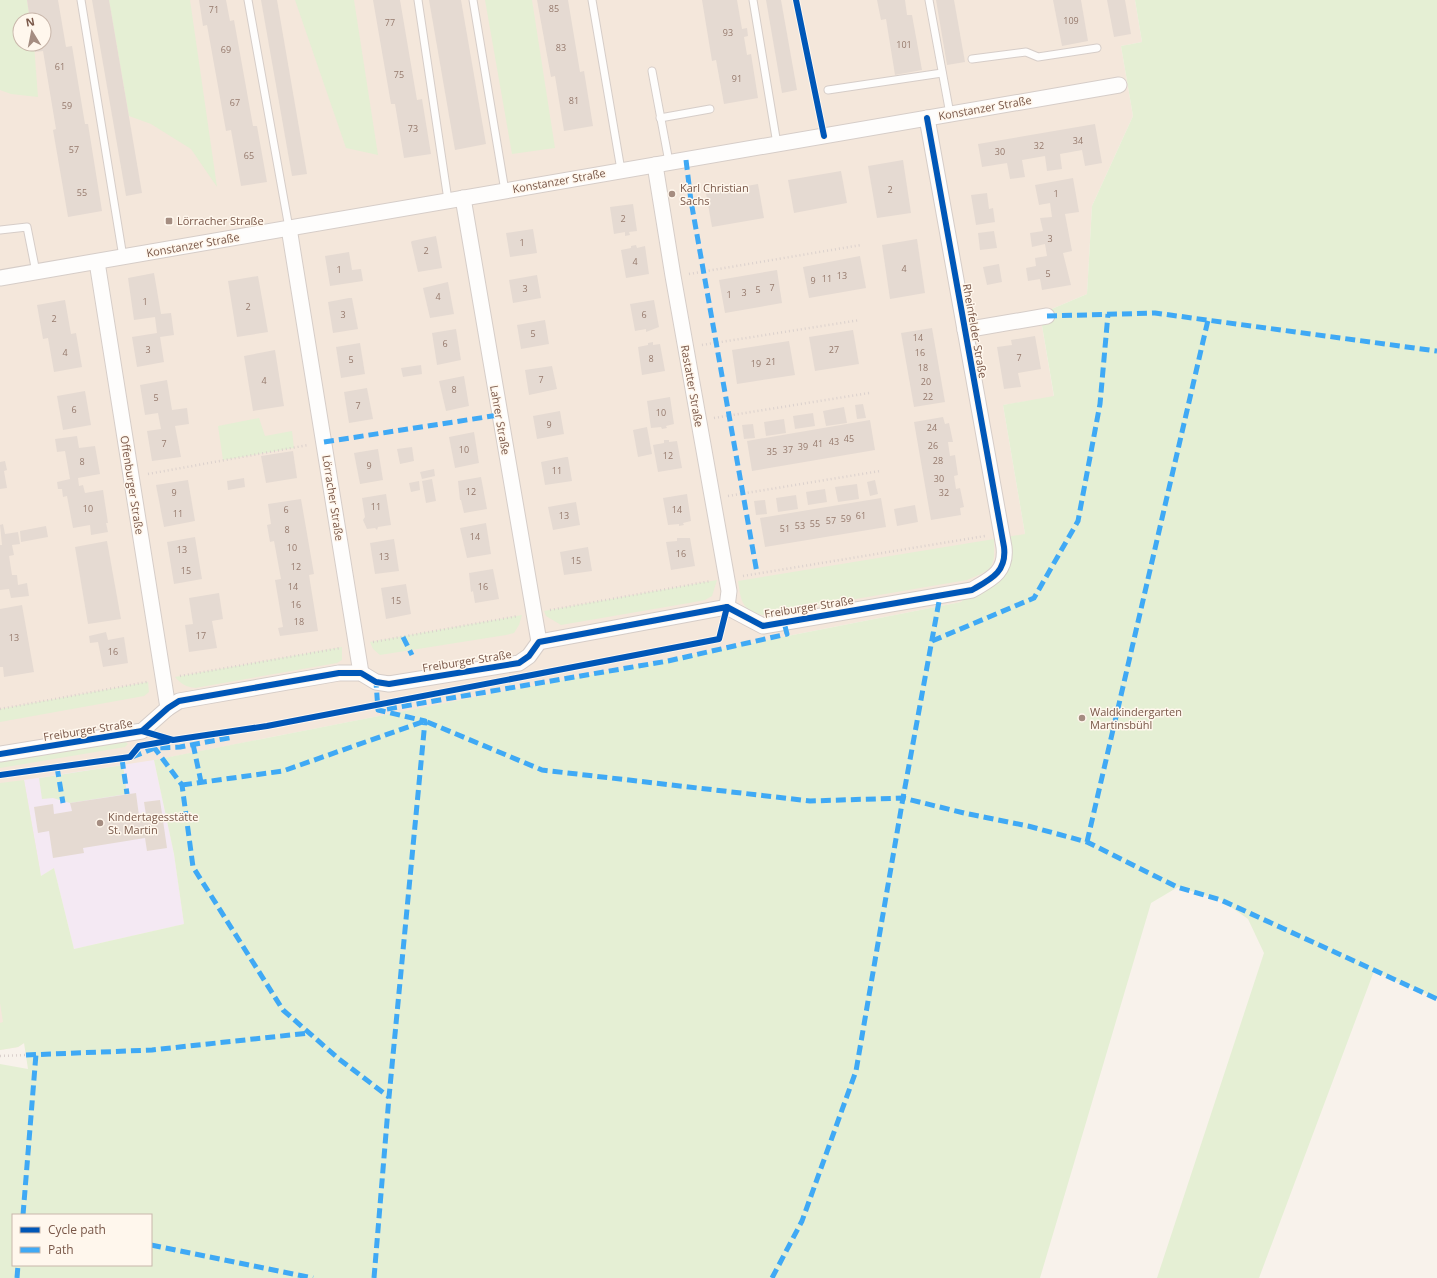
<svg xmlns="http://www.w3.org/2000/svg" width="1437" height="1278" font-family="'Open Sans',sans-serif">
	<rect width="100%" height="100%" fill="#f8f2eb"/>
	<path fill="#f4e7db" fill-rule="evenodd" d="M0 0H1135L1142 42 1121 46 1133 116 1092 206 1087 294 1040 314 1054 397 1003 405 1025 534 1005 559 961 602 155 760 25 886 44 964 75 1039 24 1043 18 1047 0 1050ZM20 20H44V44H20Z"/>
	<polygon fill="#f4e9f3" points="154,760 174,854 184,924 74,949 54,868 41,876 24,780"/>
	<g fill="#e5efd4" fill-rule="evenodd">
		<polygon points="0,0 27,0 30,20 20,20 20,44 34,44 38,97 11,94 0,90"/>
		<polygon points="109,0 190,0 217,187 191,149 151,124 129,116"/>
		<polygon points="295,0 354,0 378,155 346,148"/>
		<polygon points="485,0 532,0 555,148 512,154"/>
		<path d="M1135 0H1437V999L1374 971 1259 1278H1157L1264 953 1248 919 1221 900 1178 887 1151 903 1040 1278H0V1064L28 1069 24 1043 18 1047 0 1050V1023L3 1022 0 1003V783L24 780 41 876 54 868 74 949 184 924 174 854 154 760 961 602 972 590 994 577 1006 537 1025 534 1003 405 1054 396 1040 314 1087 294 1092 206 1133 116 1121 46 1142 42ZM13 1215H151V1265H13Z"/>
		<polygon points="259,418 265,436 292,431 294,448 223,460 218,426"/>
		<path d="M994 539C995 568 994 569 967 580L762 615C741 610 741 600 738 581Z"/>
		<polygon points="717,580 712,596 705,600 689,603 561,625 546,616 544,611"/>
		<polygon points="522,615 519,625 514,633 506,635 380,655 373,649 370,642"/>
		<path d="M342 647V660L337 663 195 688C186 687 181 684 175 677Z"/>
		<polygon points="148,682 149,692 144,696 0,722 0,709"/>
		<polygon points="125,741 128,744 125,747 0,768 0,762"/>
		<polygon points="123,765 127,794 70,803 53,798 42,799 39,778"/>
	</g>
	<g fill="#e5dad2">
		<polygon points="27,0 58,0 66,47 72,46 85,124 88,124 102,211 68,217 53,130 56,129 43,51 35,52 34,44 44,44 44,20 30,20"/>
		<polygon points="92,0 109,0 142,193 126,196"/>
		<polygon points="199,0 226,0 230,21 234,20 253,126 257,126 267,182 241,186 231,130 226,131 207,25 203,26"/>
		<polygon points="261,0 277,0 307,174 292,176"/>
		<polygon points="373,0 400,0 417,100 422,99 431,154 404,158 395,104 391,104"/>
		<polygon points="429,0 461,0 486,144 455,150"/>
		<polygon points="537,0 568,0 580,72 584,71 593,126 564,131 555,76 551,77"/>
		<polygon points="702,0 737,0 742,29 747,28 748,36 744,37 747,55 751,54 758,98 724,104 716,60 712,61"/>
		<polygon points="766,0 781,0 797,90 782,93"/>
		<polygon points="877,0 905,0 907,15 912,15 922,70 895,75 886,19 881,20"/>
		<polygon points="936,0 954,0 965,62 947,65"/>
		<polygon points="1053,0 1081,0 1088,41 1062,46"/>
		<polygon points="1107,0 1125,0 1131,34 1114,37"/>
		<polygon points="1095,124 1102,163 1085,166 1082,150 1060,154 1062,169 1047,171 1045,156 1022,160 1025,177 1010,179 1007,163 982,167 978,144"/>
		<polygon points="903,160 911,213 877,218 868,166"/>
		<polygon points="841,171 847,203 794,213 788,180"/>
		<polygon points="1073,178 1079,212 1065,214 1072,251 1063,253 1071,285 1042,290 1040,279 1028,281 1026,268 1036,266 1035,258 1047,256 1045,244 1032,247 1030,233 1043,231 1040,218 1052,217 1050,203 1039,205 1035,185"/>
		<polygon points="758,184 764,218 712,227 706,193"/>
		<polygon points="987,193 989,209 993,208 995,222 976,225 971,195"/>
		<polygon points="633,204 637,231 629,232 630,235 625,236 625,232 614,234 610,207"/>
		<polygon points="533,229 537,253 510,257 506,233"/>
		<polygon points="994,231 997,248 980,250 978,233"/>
		<polygon points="436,236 442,268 418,272 411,242 412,241"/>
		<polygon points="917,239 925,293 890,299 882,245"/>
		<polygon points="636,245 637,248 645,246 649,274 626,278 621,250 631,248 631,246"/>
		<polygon points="349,252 352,270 361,269 363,281 330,286 325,256"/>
		<polygon points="860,256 866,288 809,298 803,267"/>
		<polygon points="999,264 1002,282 987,285 983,267"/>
		<polygon points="777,270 782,303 725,313 719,280"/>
		<polygon points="154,273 161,314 171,313 174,335 160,337 164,362 137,367 132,337 157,333 155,317 134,320 128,278"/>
		<polygon points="537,275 541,298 513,303 509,280"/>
		<polygon points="258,276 268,332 237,337 228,281"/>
		<polygon points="448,282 454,314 430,318 423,288"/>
		<polygon points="349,298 352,298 358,329 333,333 328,302"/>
		<polygon points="65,300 71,334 76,333 82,367 54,372 48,338 43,339 37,305"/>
		<polygon points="654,300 659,327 646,332 646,329 635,331 630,304"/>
		<polygon points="545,320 549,344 521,349 517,325"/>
		<polygon points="932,328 945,402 914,407 901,333"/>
		<polygon points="456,329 461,360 437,365 432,333"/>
		<polygon points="853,330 859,364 815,371 809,337"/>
		<polygon points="1035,336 1041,369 1018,373 1021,387 1004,389 997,347 1012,345 1011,340"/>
		<polygon points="789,341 795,375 737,384 732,350"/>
		<polygon points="653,342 653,345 660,344 665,371 642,375 638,347 648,345 648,343"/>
		<polygon points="360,343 365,374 341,378 336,347"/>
		<polygon points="275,350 284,406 253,411 244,356"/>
		<polygon points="421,365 422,374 403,377 401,368"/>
		<polygon points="552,366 557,389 529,395 525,370"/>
		<polygon points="464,376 469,406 446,411 439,381"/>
		<polygon points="167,380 172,410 187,408 189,424 175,426 181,457 152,461 147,431 161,429 158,413 145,415 140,385"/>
		<polygon points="367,388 373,419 349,423 344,392"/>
		<polygon points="85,391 91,425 63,430 57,396"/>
		<polygon points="670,397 674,424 666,426 667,428 662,429 661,427 651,428 647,401"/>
		<polygon points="863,404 866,418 857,419 855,405"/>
		<polygon points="844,407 847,423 826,426 823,411"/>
		<polygon points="560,411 564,434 537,439 533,416"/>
		<polygon points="813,413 815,426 795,429 793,416"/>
		<polygon points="943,417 945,424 949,423 953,442 948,442 950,456 955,455 958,475 954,476 956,489 960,488 964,507 960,508 961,515 931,520 914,422"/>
		<polygon points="784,419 786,433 766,436 764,422"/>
		<polygon points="870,420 875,450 752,471 747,441"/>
		<polygon points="753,424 755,438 744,439 742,425"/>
		<polygon points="647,427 652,454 638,457 633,430"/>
		<polygon points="474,432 479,463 455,468 449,437"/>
		<polygon points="77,436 79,448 95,446 100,474 78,478 79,486 83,485 85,493 103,490 108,523 106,523 108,532 91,535 90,525 73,528 67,496 63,497 62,489 58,489 57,482 70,479 65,451 57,452 55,439"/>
		<polygon points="664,440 669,440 669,442 677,441 682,468 658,472 653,445 664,443"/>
		<polygon points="412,447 414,461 400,464 397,449"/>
		<polygon points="378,449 383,480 360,484 354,453"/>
		<polygon points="293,451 297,478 266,483 261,456"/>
		<polygon points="566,457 568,457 572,481 545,485 541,462"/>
		<polygon points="5,461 7,470 4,471 7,488 0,489 0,462"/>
		<polygon points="434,469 435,476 422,479 420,472"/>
		<polygon points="481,477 487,509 464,513 461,500 460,500 458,481"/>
		<polygon points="244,478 245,487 228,490 227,481"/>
		<polygon points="432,479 436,501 426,503 422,481"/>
		<polygon points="188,480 195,521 164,527 156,485"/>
		<polygon points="875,480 878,494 870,496 867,482"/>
		<polygon points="419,481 420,490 411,492 409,483"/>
		<polygon points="857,484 859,499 838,502 835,487"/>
		<polygon points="825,489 827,502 808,505 806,492"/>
		<polygon points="386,494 391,525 378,527 377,530 375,528 367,529 363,520 365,517 362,498"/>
		<polygon points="687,494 691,521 683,523 684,525 679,526 679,524 668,525 663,498"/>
		<polygon points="796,495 798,509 778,512 776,498"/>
		<polygon points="881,498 886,527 765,547 760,518"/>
		<polygon points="301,499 314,574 309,575 318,631 280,636 278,628 283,627 275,580 281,579 274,541 270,542 267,525 271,524 268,504"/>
		<polygon points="765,500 767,514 756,515 754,501"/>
		<polygon points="576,502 580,525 553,530 548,507"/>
		<polygon points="915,505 918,522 897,526 894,509"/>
		<polygon points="486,523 491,554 467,558 460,528"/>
		<polygon points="3,524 5,534 18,532 20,544 12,545 14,555 9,556 12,575 17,575 18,585 27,583 29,596 11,598 9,589 0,590 0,545 2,545 0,525"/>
		<polygon points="46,526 48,537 21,542 20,531"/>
		<polygon points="195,537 202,579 174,584 167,542"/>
		<polygon points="677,538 690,538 695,566 671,570 666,542 677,541"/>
		<polygon points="394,539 399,571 375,574 370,543"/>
		<polygon points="107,541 121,619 88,624 75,547"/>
		<polygon points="588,547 592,571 564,575 560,552"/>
		<polygon points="493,569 499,599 475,603 473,591 471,592 469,573"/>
		<polygon points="406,584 411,614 386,619 381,588"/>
		<polygon points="219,593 223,619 212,621 217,648 189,652 185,625 193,624 189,598"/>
		<polygon points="22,605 34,672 4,677 3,667 0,667 0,609"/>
		<polygon points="106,632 108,640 124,637 128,663 103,667 98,642 90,643 89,636"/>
		<polygon points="136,793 139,816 146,815 144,802 160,800 167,848 147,851 145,838 83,848 84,853 53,858 49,831 38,833 34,807 53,804 54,814 72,811 70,803"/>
	</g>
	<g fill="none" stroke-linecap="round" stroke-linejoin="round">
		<defs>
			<g id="lane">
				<polyline points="81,0 123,257"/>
				<polyline points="248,0 289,228"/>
				<polyline points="418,0 448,200"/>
				<polyline points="473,0 505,191"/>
				<polyline points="592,0 621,170"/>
				<polyline points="753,0 777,144"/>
				<polyline points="929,0 950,114"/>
				<polyline points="972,59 1026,52 1038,57 1097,48"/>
				<polyline points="652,71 669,162"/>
				<polyline points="828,90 942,73"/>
				<polyline points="660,118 710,109"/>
				<polyline points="0,230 27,227 36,272"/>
			</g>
			<g id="street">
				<polyline points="655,165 673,276 729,591 727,607"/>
				<polyline points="463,198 539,642"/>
				<polyline points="289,228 361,673"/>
				<polyline points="97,262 168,708"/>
				<polyline points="0,278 1119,85"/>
				<polyline points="965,330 1047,316"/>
				<path d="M0 754 142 731 168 708 179 701 339 673H361L376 682 389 684 519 663 529 656 539 642 727 607 763 626 972 590C991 579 1007 572 1004 547L927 118"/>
			</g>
		</defs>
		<use href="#lane" stroke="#d6cdc8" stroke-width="9"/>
		<use href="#street" stroke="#d6cdc8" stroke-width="17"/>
		<g stroke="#dbd1cd" stroke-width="2.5" stroke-dasharray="1 3" stroke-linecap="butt">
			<polyline points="689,274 861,245"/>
			<polyline points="702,345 860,320"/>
			<polyline points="714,418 869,393"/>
			<polyline points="148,474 308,445"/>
			<polyline points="728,496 880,471"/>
			<polyline points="743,576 985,536"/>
			<polyline points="550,610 711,581"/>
			<polyline points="373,642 518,616"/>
			<polyline points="180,676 340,648"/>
			<polyline points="0,709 147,682"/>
			<polyline points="0,1056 26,1055"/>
		</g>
		<use href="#lane" stroke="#fefdfc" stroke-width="7"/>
		<use href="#street" stroke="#fefdfc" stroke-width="15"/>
		<g stroke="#3fa9f5" stroke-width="5" stroke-dasharray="10 5" stroke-linecap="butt">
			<polyline points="686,160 691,201 757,573"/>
			<polyline points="1047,316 1155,313 1437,351"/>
			<polyline points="324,442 499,415"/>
			<polyline points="403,637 412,655"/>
			<polyline points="932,641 1034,598 1078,521 1100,404 1108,314"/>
			<polyline points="387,709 668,661 787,634 784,622"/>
			<polyline points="193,744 201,782"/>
			<polyline points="153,746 182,785 193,867 283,1010 339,1059 389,1097"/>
			<polyline points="132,757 155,748 180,747 233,737"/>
			<polyline points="122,759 127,794"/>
			<polyline points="57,767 63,803"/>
			<polyline points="182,785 283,771 425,721 542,770 810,801 903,798 964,813 1028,826 1087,842 1177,887 1221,900 1437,999"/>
			<polyline points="1087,842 1208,320"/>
			<polyline points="26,1055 152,1050 309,1033"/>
			<polyline points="23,1215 36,1054"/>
			<polyline points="151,1245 313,1278"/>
			<polyline points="17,1278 18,1265"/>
			<polyline points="374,1278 389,1097 425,721 378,710 376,682"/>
			<polyline points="772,1278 802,1221 856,1071 903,798 940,596"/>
		</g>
		<defs>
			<g id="cycleway">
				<polyline points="796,0 824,136"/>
				<polyline points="142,731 173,740 267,726 719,639 727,607"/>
				<path d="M0 754 142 731 168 708 179 701 339 673H361L376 682 389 684 519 663 529 656 539 642 727 607 763 626 972 590C991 579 1007 572 1004 547L927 118"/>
				<polyline points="0,775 130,757 139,746 168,741"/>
			</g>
		</defs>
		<use href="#cycleway" stroke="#fff7ed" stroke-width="8"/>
		<use href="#cycleway" stroke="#0057b8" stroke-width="6"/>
	</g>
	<g fill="#a58d81" stroke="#fff7ed" stroke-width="1.5">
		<circle cx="672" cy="194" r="4"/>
		<rect x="165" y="217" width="8" height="8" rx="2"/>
		<circle cx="1082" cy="718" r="4"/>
		<circle cx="100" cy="823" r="4"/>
	</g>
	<g text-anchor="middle" stroke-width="3" stroke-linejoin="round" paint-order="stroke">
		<g font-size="9" fill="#967a6d">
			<text x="554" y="12">85</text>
			<text x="214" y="13">71</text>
			<text x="1071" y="24">109</text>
			<text x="390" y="26">77</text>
			<text x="728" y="36">93</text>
			<text x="904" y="48">101</text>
			<text x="561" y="51">83</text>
			<text x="226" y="53">69</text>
			<text x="60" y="70">61</text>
			<text x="399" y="78">75</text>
			<text x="737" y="82">91</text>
			<text x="574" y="104">81</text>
			<text x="235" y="106">67</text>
			<text x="67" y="109">59</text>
			<text x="413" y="132">73</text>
			<text x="1078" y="144">34</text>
			<text x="1039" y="149">32</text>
			<text x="74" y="153">57</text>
			<text x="1000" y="155">30</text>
			<text x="249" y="159">65</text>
			<text x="890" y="193">2</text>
			<text x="82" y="196">55</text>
			<text x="1056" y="197">1</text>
			<text x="623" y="222">2</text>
			<text x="1050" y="242">3</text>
			<text x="522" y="246">1</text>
			<text x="426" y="254">2</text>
			<text x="635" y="265">4</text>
			<text x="904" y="272">4</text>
			<text x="339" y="273">1</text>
			<text x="1048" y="277">5</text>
			<text x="842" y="279">13</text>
			<text x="827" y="282">11</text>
			<text x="813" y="284">9</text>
			<text x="772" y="291">7</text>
			<text x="525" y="292">3</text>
			<text x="758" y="293">5</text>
			<text x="744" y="296">3</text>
			<text x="729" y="298">1</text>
			<text x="438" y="300">4</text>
			<text x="145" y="305">1</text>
			<text x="248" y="310">2</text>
			<text x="343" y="318">3</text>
			<text x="644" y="318">6</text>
			<text x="54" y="322">2</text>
			<text x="533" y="337">5</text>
			<text x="918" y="341">14</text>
			<text x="445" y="347">6</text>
			<text x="148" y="353">3</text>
			<text x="834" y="353">27</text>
			<text x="65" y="356">4</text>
			<text x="920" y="356">16</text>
			<text x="1019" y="361">7</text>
			<text x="651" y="362">8</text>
			<text x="351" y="363">5</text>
			<text x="771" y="365">21</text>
			<text x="756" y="367">19</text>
			<text x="923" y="371">18</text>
			<text x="541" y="383">7</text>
			<text x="264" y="384">4</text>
			<text x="926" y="385">20</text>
			<text x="454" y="393">8</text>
			<text x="928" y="400">22</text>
			<text x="156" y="401">5</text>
			<text x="358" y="409">7</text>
			<text x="74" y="413">6</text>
			<text x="661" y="416">10</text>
			<text x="549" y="428">9</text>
			<text x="932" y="431">24</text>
			<text x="849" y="442">45</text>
			<text x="834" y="445">43</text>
			<text x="164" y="447">7</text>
			<text x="818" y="447">41</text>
			<text x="933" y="449">26</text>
			<text x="803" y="450">39</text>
			<text x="464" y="453">10</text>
			<text x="788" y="453">37</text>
			<text x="772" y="455">35</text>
			<text x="668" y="459">12</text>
			<text x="938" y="464">28</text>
			<text x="82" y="465">8</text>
			<text x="369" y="469">9</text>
			<text x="557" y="474">11</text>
			<text x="939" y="482">30</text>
			<text x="471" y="495">12</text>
			<text x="174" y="496">9</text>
			<text x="944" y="496">32</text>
			<text x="376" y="510">11</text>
			<text x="88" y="512">10</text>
			<text x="286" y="513">6</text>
			<text x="677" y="513">14</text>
			<text x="178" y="517">11</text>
			<text x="564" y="519">13</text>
			<text x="861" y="519">61</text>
			<text x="846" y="522">59</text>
			<text x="831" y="524">57</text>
			<text x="815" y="527">55</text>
			<text x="800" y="529">53</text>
			<text x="785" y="532">51</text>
			<text x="287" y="533">8</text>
			<text x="475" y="540">14</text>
			<text x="292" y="551">10</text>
			<text x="182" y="553">13</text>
			<text x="681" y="557">16</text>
			<text x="384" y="560">13</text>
			<text x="576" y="564">15</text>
			<text x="296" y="570">12</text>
			<text x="186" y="574">15</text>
			<text x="293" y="590">14</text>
			<text x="483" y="590">16</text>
			<text x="396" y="604">15</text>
			<text x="296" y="608">16</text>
			<text x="299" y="625">18</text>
			<text x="201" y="639">17</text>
			<text x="14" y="641">13</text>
			<text x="113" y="655">16</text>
		</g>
		<g font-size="11" fill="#795748" stroke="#fff7ed">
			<text transform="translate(985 108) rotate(-10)" y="4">Konstanzer Straße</text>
			<text transform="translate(559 181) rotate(-10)" y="4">Konstanzer Straße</text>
			<text transform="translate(193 245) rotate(-10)" y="4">Konstanzer Straße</text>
			<text transform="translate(975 331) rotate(80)" y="4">Rheinfelder Straße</text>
			<text transform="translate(692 386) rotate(80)" y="4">Rastatter Straße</text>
			<text transform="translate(500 420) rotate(80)" y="4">Lahrer Straße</text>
			<text transform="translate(132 485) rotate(81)" y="4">Offenburger Straße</text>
			<text transform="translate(333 498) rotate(81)" y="4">Lörracher Straße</text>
			<text transform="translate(809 607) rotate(-9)" y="4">Freiburger Straße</text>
			<text transform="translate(467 661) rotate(-9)" y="4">Freiburger Straße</text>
			<text transform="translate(88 730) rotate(-9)" y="4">Freiburger Straße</text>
		</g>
		<g font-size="11" fill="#795748" stroke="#fff7ed" text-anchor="start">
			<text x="680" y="192">Karl Christian<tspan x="680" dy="13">Sachs</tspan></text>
			<text x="177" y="225">Lörracher Straße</text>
			<text x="1090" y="716">Waldkindergarten<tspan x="1090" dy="13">Martinsbühl</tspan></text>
			<text x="108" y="821">Kindertagesstätte<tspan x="108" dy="13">St. Martin</tspan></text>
		</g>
	</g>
	<rect x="12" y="1214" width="140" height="52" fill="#fff7ed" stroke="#c9b7ab"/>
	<rect x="20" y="1227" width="20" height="6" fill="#0057b8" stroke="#c9b7ab"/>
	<text x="48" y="1234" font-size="12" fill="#795748">Cycle path</text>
	<rect x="20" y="1247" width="20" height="6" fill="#3fa9f5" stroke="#c9b7ab"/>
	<text x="48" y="1254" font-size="12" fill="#795748">Path</text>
	<g transform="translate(32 32) rotate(350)"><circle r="19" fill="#fff7ed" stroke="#c9b7ab"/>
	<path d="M0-3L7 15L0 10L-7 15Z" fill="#a58d81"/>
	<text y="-6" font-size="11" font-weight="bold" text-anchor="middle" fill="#795748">N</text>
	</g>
</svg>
